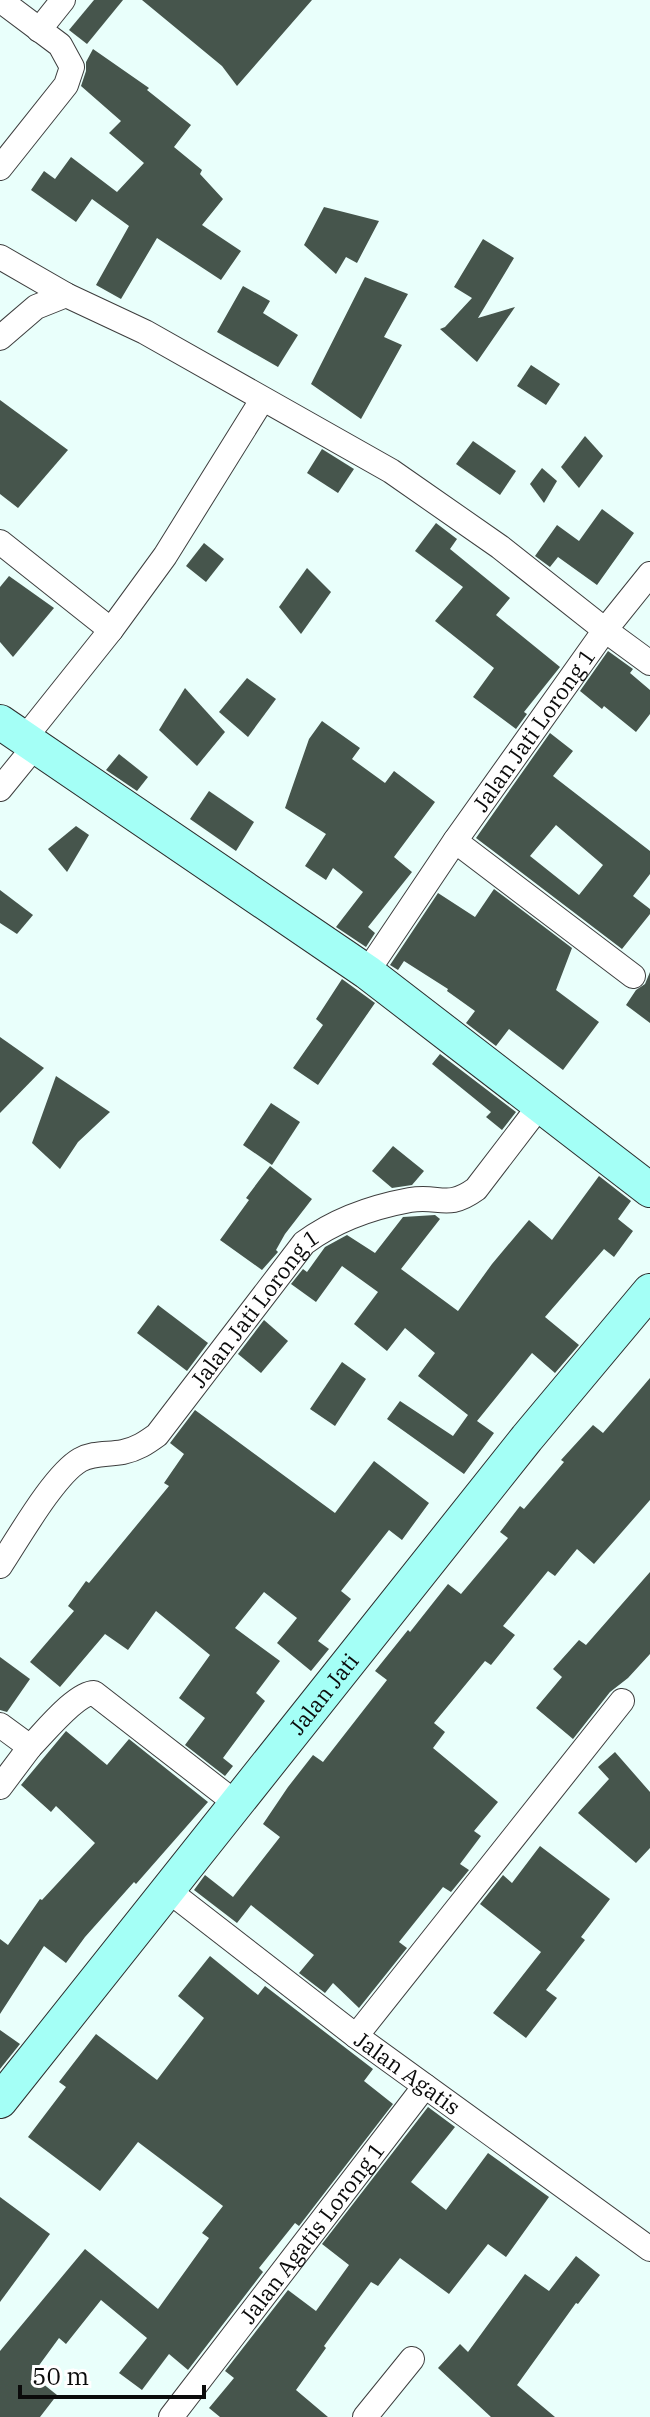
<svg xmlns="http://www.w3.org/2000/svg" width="650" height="2417" font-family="'IBM Plex Serif',serif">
	<rect width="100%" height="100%" fill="#e9fffb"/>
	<g fill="#46554c" fill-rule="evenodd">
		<polygon points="94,0 123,0 87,44 69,30"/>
		<polygon points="142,0 312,0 237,86 222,66"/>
		<polygon points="93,49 149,88 147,90 191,125 174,147 202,170 200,174 223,199 202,225 241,251 221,280 157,238 121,299 96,285 129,226 92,199 76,222 31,190 44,171 55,179 71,157 117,192 144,163 109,133 121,121 81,86 86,71 86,62"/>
		<polygon points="324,207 379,221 357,263 346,257 336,274 304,245"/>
		<polygon points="483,239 514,258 478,318 515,307 477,362 440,329 445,327 472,298 454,287"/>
		<polygon points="365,277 408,294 384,337 402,345 361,419 311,384"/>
		<polygon points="243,286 270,301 263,313 298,335 278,367 217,332"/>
		<polygon points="531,365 560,384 546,405 517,386"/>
		<polygon points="0,400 68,450 18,508 0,494"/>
		<polygon points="585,436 603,456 579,488 561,467"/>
		<polygon points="473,441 516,471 500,495 456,464"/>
		<polygon points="322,449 354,469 338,493 307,473"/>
		<polygon points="542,468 557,481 544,503 530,484"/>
		<polygon points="602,509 634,533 597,585 558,557 550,567 535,556 557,525 579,541"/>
		<polygon points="436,523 457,539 450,549 510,598 496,615 560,667 524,712 527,714 516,729 473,697 494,668 435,621 463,587 415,551"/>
		<polygon points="204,543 224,559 206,582 186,566"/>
		<polygon points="307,568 331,592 301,634 279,607"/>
		<polygon points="9,576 54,608 13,657 0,642 0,587"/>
		<polygon points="608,651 633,669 630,673 650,690 650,714 636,732 604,706 602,709 580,691"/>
		<polygon points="247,678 276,699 248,737 219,712"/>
		<polygon points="185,688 225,732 197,766 159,730"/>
		<polygon points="322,721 360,748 352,759 385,783 394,771 435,802 394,857 412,872 368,927 375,933 366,947 336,927 363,892 333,868 326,880 305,866 326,834 285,808 309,739"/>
		<path d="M550 733 573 751 553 776 650 851V874L633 896 650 909V914L622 949 476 838ZM556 825 603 865 579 895 530 856Z"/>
		<polygon points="119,754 148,777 137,791 106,770"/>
		<polygon points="209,791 254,822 236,851 190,819"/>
		<polygon points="76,826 89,835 67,872 48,849"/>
		<polygon points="494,889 572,948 556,990 599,1022 563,1070 509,1029 496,1046 466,1023 475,1011 447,991 448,989 404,961 398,970 390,965 438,893 475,917"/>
		<polygon points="0,890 33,915 17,934 0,923"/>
		<polygon points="650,972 650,1023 626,1005 636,990 645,984"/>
		<polygon points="342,979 375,1003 318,1085 293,1068 323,1025 316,1019"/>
		<polygon points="0,1037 44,1068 0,1113"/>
		<polygon points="440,1054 516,1112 502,1130 486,1117 491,1112 432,1064"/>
		<polygon points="56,1076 110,1112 78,1142 60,1169 32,1143"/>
		<polygon points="271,1103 300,1122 272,1165 243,1145"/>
		<polygon points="393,1146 424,1171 412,1185 392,1188 372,1171"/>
		<polygon points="270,1166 312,1199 285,1234 276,1250 278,1252 262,1270 220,1240 249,1200 246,1198"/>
		<polygon points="599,1176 631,1201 618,1219 633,1231 614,1257 604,1249 545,1317 579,1345 555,1373 532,1353 477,1421 494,1433 464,1474 387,1419 400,1401 453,1436 468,1415 418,1376 435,1353 405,1328 387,1351 354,1324 378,1292 342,1266 316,1302 291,1284 303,1269 307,1272 325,1247 347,1235 375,1253 403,1217 435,1215 440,1219 401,1269 458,1311 492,1264 529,1220 552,1240"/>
		<polygon points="158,1305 208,1343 187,1371 137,1333"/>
		<polygon points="264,1320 288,1341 261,1373 238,1354"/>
		<polygon points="342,1362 366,1379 335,1426 310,1409"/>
		<polygon points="650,1378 650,1500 594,1564 577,1549 555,1576 548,1571 503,1626 515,1635 491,1665 485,1661 434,1723 445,1732 433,1748 498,1802 474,1831 481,1836 460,1864 469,1870 451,1892 443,1887 399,1942 407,1948 359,2008 333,1983 325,1993 299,1973 314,1955 251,1905 237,1923 194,1890 205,1875 233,1897 280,1837 263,1824 288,1787 313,1755 323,1762 387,1680 375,1671 408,1630 410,1632 448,1584 461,1594 508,1538 500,1532 520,1506 524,1509 564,1462 561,1460 593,1425 603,1433"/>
		<polygon points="195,1410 335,1513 374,1461 429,1503 402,1540 389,1530 341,1591 351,1599 318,1641 329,1649 311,1671 277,1643 297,1618 264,1592 235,1628 280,1661 256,1693 265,1701 223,1758 233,1766 225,1776 185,1745 205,1718 179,1698 210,1655 156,1611 128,1650 105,1634 60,1687 30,1662 74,1611 68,1606 86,1581 89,1583 169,1486 164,1483 184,1454 170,1443"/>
		<polygon points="650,1572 650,1654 628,1678 610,1692 573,1739 536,1708 562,1677 553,1669 579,1640 586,1645"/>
		<polygon points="0,1657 30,1679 7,1712 0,1710"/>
		<polygon points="66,1731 107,1765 129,1739 208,1802 136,1884 134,1882 85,1937 66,1963 44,1946 0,2014 0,1939 8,1945 40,1899 42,1900 95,1843 56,1806 51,1812 21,1785"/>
		<polygon points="615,1752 650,1792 650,1848 636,1863 578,1813 609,1779 598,1767"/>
		<polygon points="540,1846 610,1899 581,1937 585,1940 546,1990 557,1998 526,2038 493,2013 541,1952 480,1904 503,1875 512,1883"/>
		<polygon points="210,1956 258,1995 265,1986 373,2069 364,2081 393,2104 299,2226 295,2223 259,2268 263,2272 188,2370 169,2354 142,2390 119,2373 147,2338 101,2300 66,2344 59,2338 32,2375 57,2395 40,2417 0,2417 0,2351 85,2249 158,2309 209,2238 202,2233 223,2206 138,2142 100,2191 28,2137 66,2087 59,2082 96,2034 157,2080 204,2018 178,1996"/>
		<polygon points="0,2030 20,2044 0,2069"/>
		<polygon points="428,2107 455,2127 411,2182 446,2210 488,2153 549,2197 506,2257 488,2244 449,2294 400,2258 378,2286 371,2282 324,2346 326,2348 296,2390 328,2417 220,2417 209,2408 234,2378 225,2371 288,2290 316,2311 349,2265 322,2244"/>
		<polygon points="0,2197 50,2234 0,2302"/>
		<polygon points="576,2256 600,2275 578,2304 576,2303 517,2385 555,2417 491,2417 438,2368 460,2344 468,2352 525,2274 549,2291"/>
	</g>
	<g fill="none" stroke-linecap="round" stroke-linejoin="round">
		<defs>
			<g id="street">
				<polyline points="0,0 60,45 72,67 66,85 0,168"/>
				<polyline points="39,30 63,0"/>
				<polyline points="0,257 66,295 145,332 391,471 500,547 605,630 650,574"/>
				<polyline points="0,338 36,307 66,295"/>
				<polyline points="0,542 111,630"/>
				<polyline points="24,739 111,630 165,556 262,400"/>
				<polyline points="0,789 35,746"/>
				<polyline points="455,841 633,976"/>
				<path id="s1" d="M367 972 455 841 605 630 650 663"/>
				<path id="s2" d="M0 1566C18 1539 54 1475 80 1460 94 1452 108 1455 123 1452 137 1449 146 1443 157 1435L304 1243C335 1220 372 1207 410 1200 440 1195 447 1210 476 1189L541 1104"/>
				<polyline points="0,1725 30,1747 0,1787"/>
				<path d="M30 1747C44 1733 76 1693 94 1693L237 1804"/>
				<path id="s3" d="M169 1891 356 2036 650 2249"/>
				<polyline points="356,2036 622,1701"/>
				<path id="s4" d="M171 2417 425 2086"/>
				<polyline points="365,2417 412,2359"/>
			</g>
			<g id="secondary">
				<polyline points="0,722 367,972 650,1190"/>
				<path id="s5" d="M0 2101 527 1438 650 1291"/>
			</g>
		</defs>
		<use href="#street" stroke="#3e3e3e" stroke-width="26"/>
		<use href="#secondary" stroke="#2d2d2d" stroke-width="36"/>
		<use href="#street" stroke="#fff" stroke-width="24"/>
		<use href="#secondary" stroke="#a4fff6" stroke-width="34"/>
	</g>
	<g text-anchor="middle" stroke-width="8" stroke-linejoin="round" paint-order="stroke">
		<g font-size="22" fill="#0b0b0b" stroke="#fff">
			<text dy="8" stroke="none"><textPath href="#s1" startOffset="294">Jalan Jati Lorong 1</textPath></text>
			<text dy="8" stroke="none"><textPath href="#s2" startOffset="376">Jalan Jati Lorong 1</textPath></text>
			<text dy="8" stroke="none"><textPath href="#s5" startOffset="520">Jalan Jati</textPath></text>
			<text dy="8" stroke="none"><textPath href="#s3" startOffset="300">Jalan Agatis</textPath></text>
			<text dy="8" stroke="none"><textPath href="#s4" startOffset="232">Jalan Agatis Lorong 1</textPath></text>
		</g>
	</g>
	<path d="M20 2385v12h184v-12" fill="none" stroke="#0b0b0b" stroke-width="4"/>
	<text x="32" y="2385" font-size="24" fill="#0b0b0b" stroke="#ffffff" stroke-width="6" paint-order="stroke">50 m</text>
</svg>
